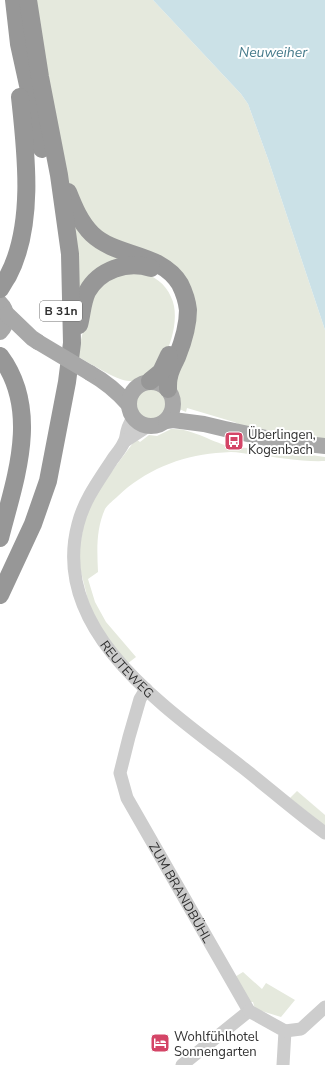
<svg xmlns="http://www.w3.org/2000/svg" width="325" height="1065" font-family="'Nunito Sans',sans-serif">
	<rect width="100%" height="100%" fill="#fff"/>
	<g fill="#e5e9dd">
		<path d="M28 0H153L241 94 248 104 268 159 325 330V440L249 429 234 422 187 408 186 412 177 408 174 404C171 423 154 432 137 421L130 397 133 390 137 387 145 382 181 348 178 281 107 244 74 209Z"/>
		<polygon points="74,222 131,261 79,297"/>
		<path d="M142 272C155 277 165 283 171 297 182 319 168 360 150 375 145 379 135 381 130 381 119 382 88 362 77 356L92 295 117 274Z"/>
		<path d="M171 429C193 428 212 443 233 447 242 448 251 448 261 449 282 451 304 454 325 457V461C301 462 276 457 252 454 245 454 238 452 231 452 226 452 221 453 216 453 180 456 144 471 118 496 114 500 108 504 105 509 96 530 97 549 98 572L88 579 95 602 106 622 136 657 127 664 110 643 90 608 80 568V545L86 512 106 479 136 439 140 442 149 435 157 436Z"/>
		<polygon points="297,791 325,815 325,826 290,798"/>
		<polygon points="243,972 262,989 266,983 295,1000 281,1017 255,1009 253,1002 247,1002 233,978"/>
	</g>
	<polygon fill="#cbe1e7" points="153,0 325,0 325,330 268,159 248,104 241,94"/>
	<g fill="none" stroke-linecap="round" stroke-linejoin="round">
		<g stroke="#cdcdcd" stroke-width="13">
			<path id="s1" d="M133 417C131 422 128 426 127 431 126 435 126 439 124 442 121 449 116 454 112 460 99 480 84 500 78 524 49 632 169 710 242 767 270 789 296 812 325 833"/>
			<polyline points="125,441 148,426"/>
			<path id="s2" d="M146 689 140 699 129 737 120 773 127 798 249 1011 182 1065"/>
			<polyline points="249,1011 285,1031 283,1065"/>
			<polyline points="285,1031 301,1029 325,1007"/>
		</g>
		<g stroke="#a8a8a8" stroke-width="16">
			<path d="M0 303C8 311 9 323 0 332"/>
			<polyline points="7,314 32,338 38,342"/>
			<path d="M90 373C106 382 117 391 129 405"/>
			<circle cx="151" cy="404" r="22"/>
			<polyline points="166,421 173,420 204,424 225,429 280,441 325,446"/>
		</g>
		<g stroke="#979797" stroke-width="18">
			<polyline points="14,0 19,44 42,149"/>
			<path d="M68 192C74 207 80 222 92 234 117 258 161 252 180 284 184 292 187 301 188 310 188 326 183 342 177 357 174 363 170 370 169 377 168 380 168 385 168 389"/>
			<path d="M0 289C3 285 5 280 8 276 35 225 26 152 20 97"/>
			<path d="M79 325C82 314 82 303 87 292 99 270 127 260 151 268"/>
			<path d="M0 356C41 411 15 479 0 538"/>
			<polyline points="150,381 161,372 169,355"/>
			<polyline points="0,595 33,524 48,481 67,382 72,343 70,254 59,175 40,77 28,0"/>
		</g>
		<polyline stroke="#a8a8a8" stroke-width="16" points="38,342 90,373"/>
	</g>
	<defs>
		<symbol id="bus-square" viewBox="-11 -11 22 22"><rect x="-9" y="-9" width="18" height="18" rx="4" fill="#d44567" stroke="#fff"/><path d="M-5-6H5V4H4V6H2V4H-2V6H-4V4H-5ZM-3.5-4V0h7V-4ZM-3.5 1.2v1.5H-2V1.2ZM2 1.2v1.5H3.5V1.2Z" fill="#fff"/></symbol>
		<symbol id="hotel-square" viewBox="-11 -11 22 22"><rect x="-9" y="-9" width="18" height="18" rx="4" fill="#d44567" stroke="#fff"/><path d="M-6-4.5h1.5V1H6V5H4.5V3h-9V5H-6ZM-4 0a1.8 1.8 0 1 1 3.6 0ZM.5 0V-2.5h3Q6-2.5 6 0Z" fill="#fff"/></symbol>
	</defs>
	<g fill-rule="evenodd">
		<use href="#bus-square" x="223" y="430" width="22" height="22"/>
		<use href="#hotel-square" x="149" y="1032" width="22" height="22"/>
	</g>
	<g text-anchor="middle" stroke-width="4" stroke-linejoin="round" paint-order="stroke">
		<rect fill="#fff" stroke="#6e6e6e" stroke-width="1" x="40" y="301" width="42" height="20" rx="3"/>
		<g font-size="12" font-weight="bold" fill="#303030">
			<text x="61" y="315">B 31n</text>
		</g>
		<g font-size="13" fill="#303030" stroke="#fff" text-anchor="start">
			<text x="248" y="439">Überlingen,<tspan x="248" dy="15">Kogenbach</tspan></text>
			<text x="174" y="1041">Wohlfühlhotel<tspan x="174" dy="15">Sonnengarten</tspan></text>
		</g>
		<g font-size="13" fill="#303030" stroke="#fff">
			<text dy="5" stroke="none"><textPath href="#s1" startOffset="282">REUTEWEG</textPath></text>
			<text dy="5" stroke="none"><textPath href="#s2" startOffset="223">ZUM BRANDBÜHL</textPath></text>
		</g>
		<g font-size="14" font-style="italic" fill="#467b8b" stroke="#fff">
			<text x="273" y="57">Neuweiher</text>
		</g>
	</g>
</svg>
